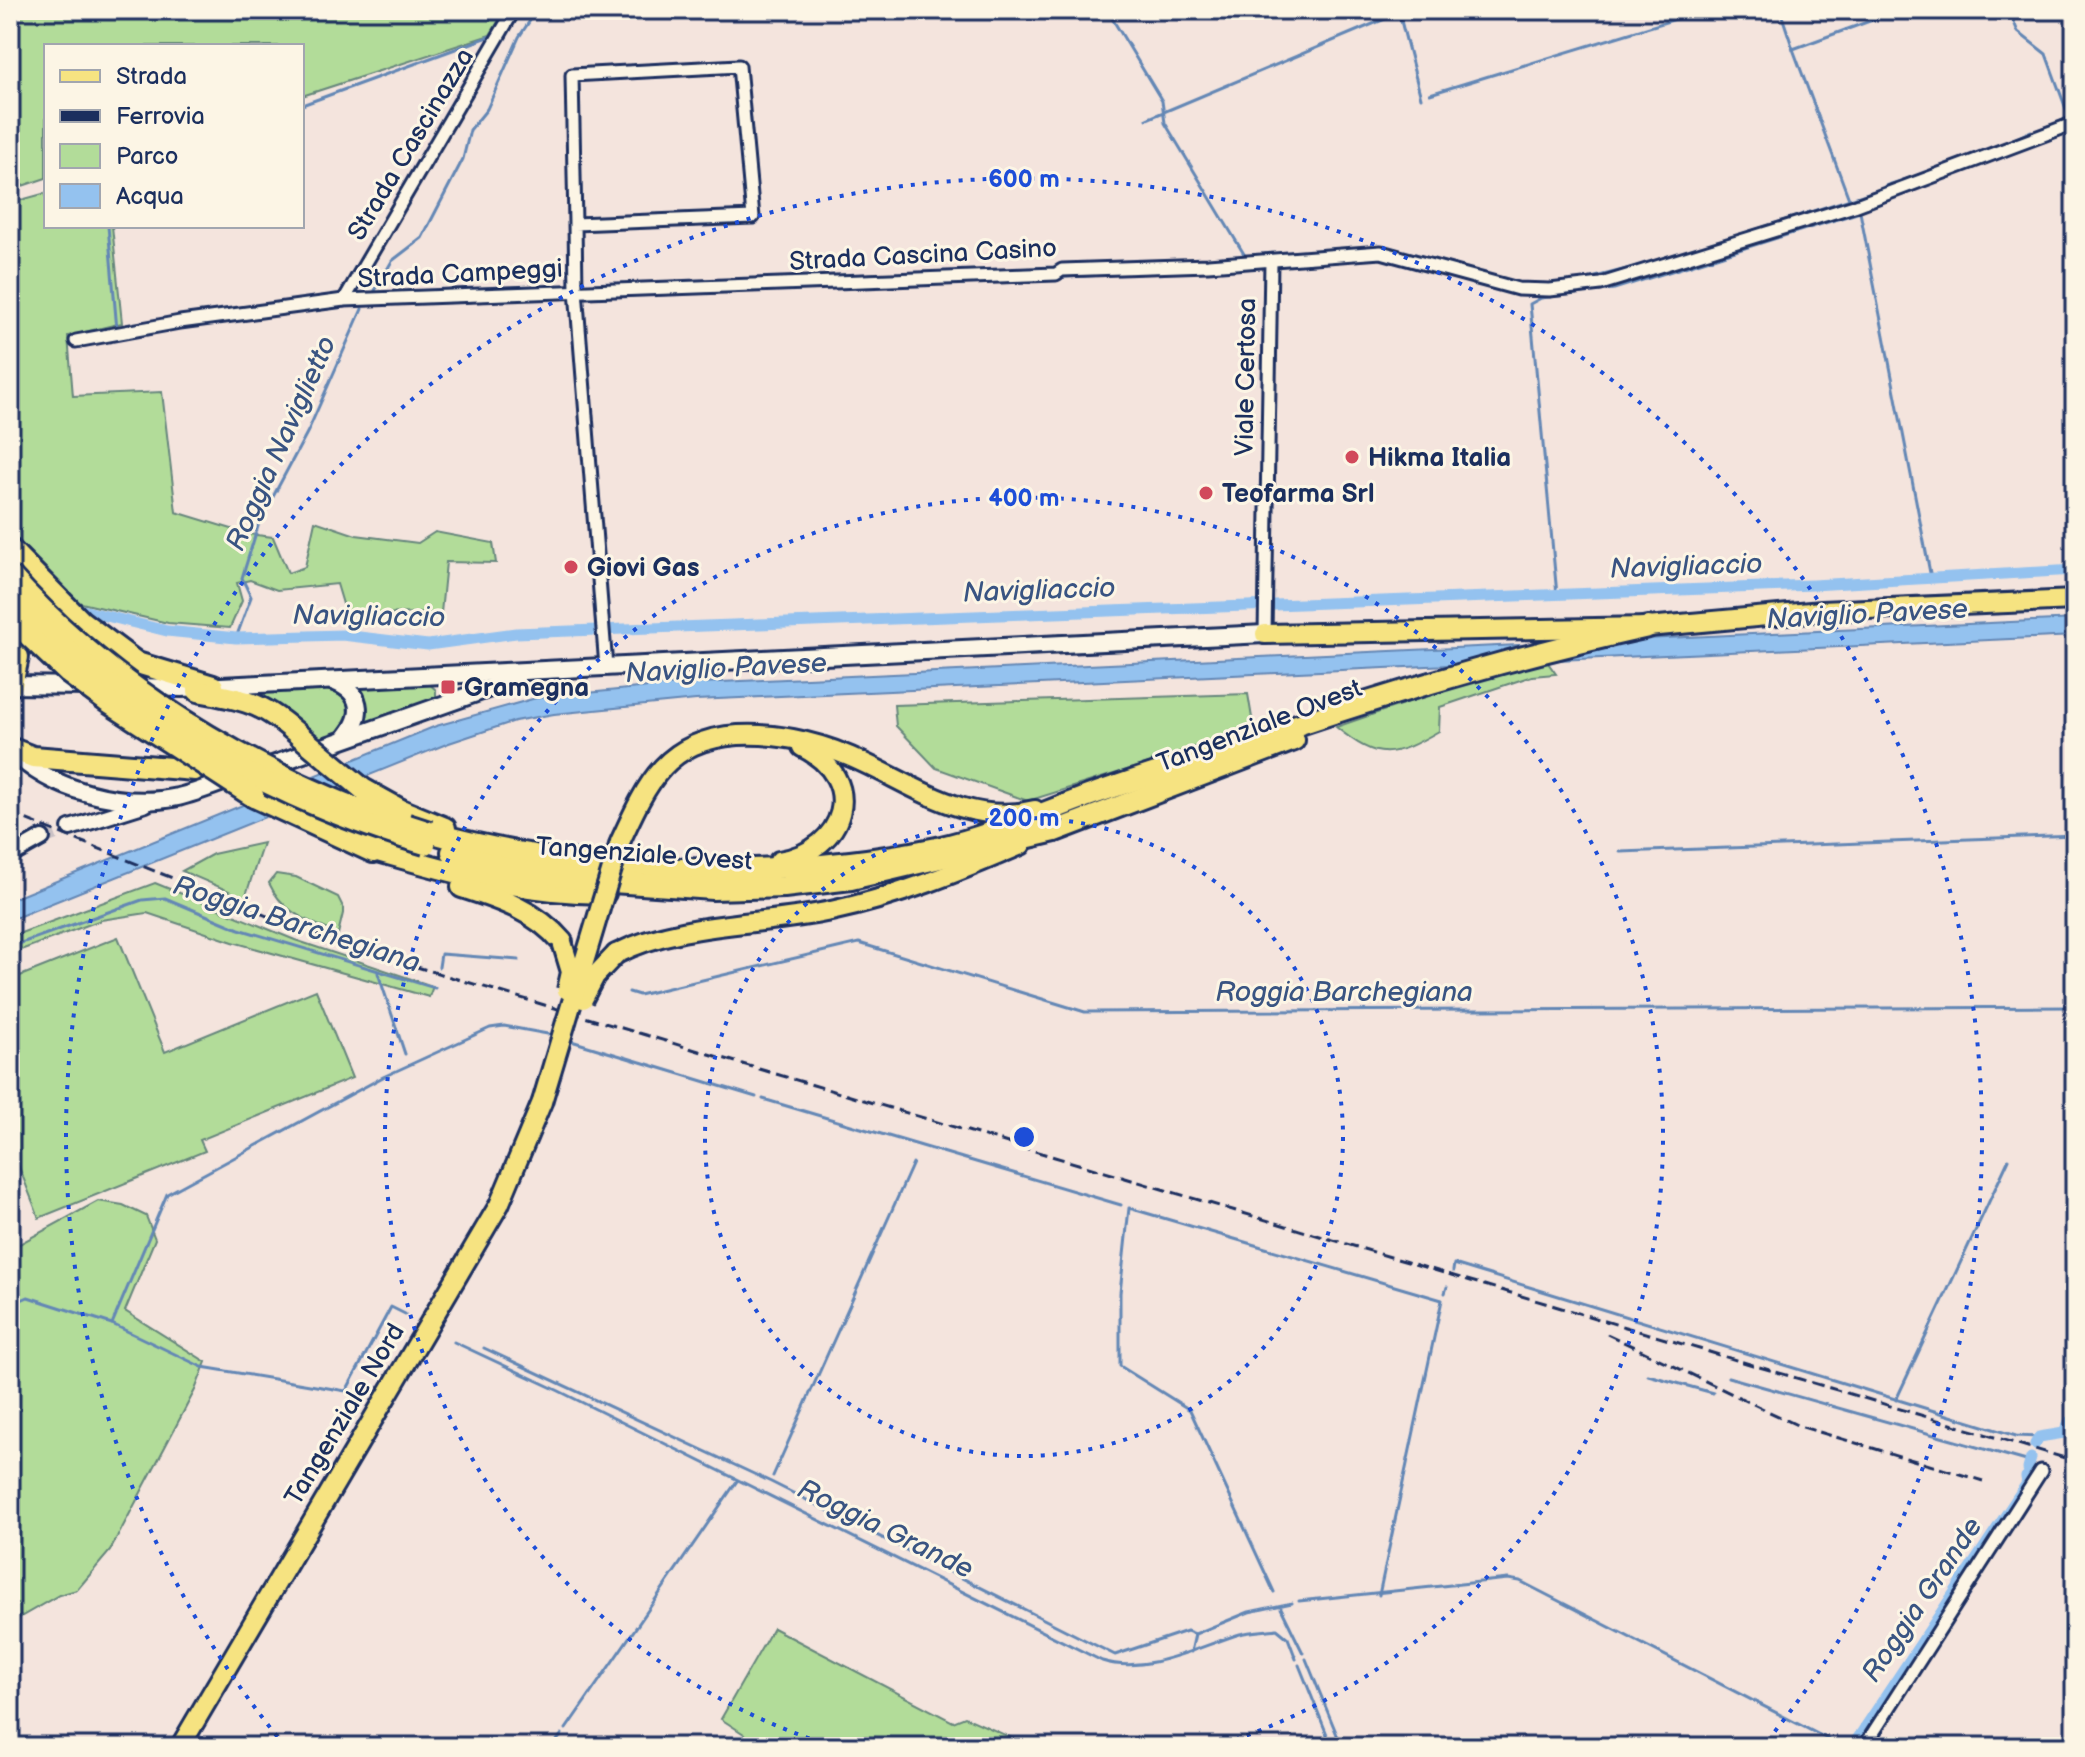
<svg xmlns="http://www.w3.org/2000/svg" width="2085" height="1757" font-family="'Balsamiq Sans',sans-serif">
	<rect width="100%" height="100%" fill="#f4e4dd"/>
	<filter id="ink" filterUnits="userSpaceOnUse"><feTurbulence type="fractalNoise" baseFrequency=".0125" numOctaves="2"/><feDisplacementMap in="SourceGraphic" scale="16" xChannelSelector="R" yChannelSelector="G"/><feConvolveMatrix kernelMatrix="1 2 1 2 8 2 1 2 1" color-interpolation-filters="sRGB"/></filter>
	<g filter="url(#ink)">
		<g fill="#b2dc99" stroke="#66867c" stroke-width="2">
			<polygon points="10,10 505,10 490,35 302,96 302,46 46,46 46,178 10,190"/>
			<polygon points="46,193 46,226 112,226 122,323 68,336 73,396 162,392 176,512 248,534 273,537 288,573 305,567 315,521 356,535 418,543 435,532 493,543 496,563 446,562 441,613 346,614 337,584 277,590 250,580 237,583 242,601 230,628 168,623 77,602 10,538 10,203"/>
			<path d="M1543 656 1556 674 1532 676 1440 707 1439 731C1392 758 1379 762 1336 727Z"/>
			<polygon points="428,683 436,690 436,700 366,723 367,707 358,685"/>
			<path d="M318 688C342 690 369 714 340 734 333 738 323 740 315 743L246 693Z"/>
			<polygon points="1248,694 1254,730 1028,801 936,768 896,726 894,705"/>
			<polygon points="263,843 245,898 182,871 213,854"/>
			<path d="M276 874 296 877 338 897 344 909 338 934C309 921 283 914 269 883Z"/>
			<polygon points="155,883 295,940 433,986 429,997 233,942 147,913 101,920 10,954 10,937"/>
			<polygon points="118,937 165,1052 316,990 352,1078 200,1140 205,1151 39,1218 17,1162 10,1164 10,980"/>
			<polygon points="98,1201 123,1205 146,1216 155,1239 125,1311 206,1362 195,1390 110,1551 77,1590 59,1595 10,1623 10,1249"/>
			<polygon points="773,1628 953,1722 965,1717 1032,1747 764,1747 721,1719"/>
		</g>
		<polygon fill="#94c2ef" stroke="#6487b5" stroke-width="2" points="2075,619 2075,636 696,700 554,714 515,721 449,743 10,920 10,900 436,726 536,698 679,684"/>
		<g fill="none" stroke-linecap="round" stroke-linejoin="round">
			<g stroke="#6487b5" stroke-width="3">
				<polyline points="1107,10 1162,101 1165,123 1247,259"/>
				<polyline points="1780,10 1793,49 1900,10"/>
				<polyline points="2009,10 2018,32 2046,54 2069,117"/>
				<polyline points="1793,49 1849,199"/>
				<polyline points="1430,94 1705,10"/>
				<polyline points="302,105 491,36 507,10"/>
				<polyline points="1147,119 1399,13 1421,98"/>
				<polyline points="2051,126 2075,114"/>
				<polyline points="2012,140 2031,131"/>
				<polyline points="1885,186 1923,174"/>
				<polyline points="108,226 117,330"/>
				<polyline points="1680,254 1878,190"/>
				<polyline points="1218,270 1250,268"/>
				<polyline points="1064,277 1190,271"/>
				<polyline points="1509,281 1525,284"/>
				<polyline points="1580,281 1650,263"/>
				<polyline points="373,294 392,261 422,238 463,159 470,130 487,109 519,37 537,10"/>
				<polyline points="1557,595 1530,304 1541,298 1614,289 1860,212 1931,578"/>
				<polyline points="236,638 251,597 242,578 259,523 308,431 362,309"/>
				<polyline points="1620,852 2075,835"/>
				<polyline points="10,947 142,900 165,898 239,929 435,988"/>
				<polyline points="439,967 441,954 519,960"/>
				<polyline points="378,973 405,1054"/>
				<polyline points="629,992 639,995 859,943 1085,1012 2075,1007"/>
				<polyline points="568,1040 756,1097"/>
				<polyline points="763,1099 1121,1205"/>
				<polyline points="1453,1271 1454,1264 2016,1436 2039,1437"/>
				<polyline points="1445,1293 1447,1287"/>
				<polyline points="10,1305 28,1297 112,1324 202,1367 346,1391 391,1307 405,1314"/>
				<polyline points="112,1324 167,1194 383,1077 490,1028 504,1026 553,1035"/>
				<path d="M454 1342 559 1391 1102 1661C1147 1675 1197 1647 1240 1634 1251 1631 1265 1631 1277 1629L1288 1638 1296 1659"/>
				<polyline points="484,1348 771,1482 1115,1655 1187,1631 1195,1634"/>
				<polyline points="1648,1375 1713,1393"/>
				<polyline points="1728,1377 2030,1462"/>
				<polyline points="1896,1400 2009,1159"/>
				<polyline points="773,1476 913,1163"/>
				<polyline points="1274,1592 1190,1410 1120,1366 1120,1293 1129,1208 1442,1300 1379,1595"/>
				<polyline points="1299,1601 1508,1579 1520,1581 1843,1747"/>
				<polyline points="1281,1608 1303,1653"/>
				<polyline points="1191,1652 1195,1634 1249,1612 1292,1603"/>
				<polyline points="1306,1659 1342,1747"/>
				<polyline points="1299,1665 1332,1747"/>
				<polyline points="566,1729 737,1481"/>
				<polyline points="552,1747 562,1734"/>
			</g>
			<g stroke="#94c2ef" stroke-width="11">
				<polyline points="70,607 167,631 236,638 342,635 428,645 516,633 1813,585 2075,570"/>
				<polyline points="2035,1444 2039,1437 2064,1433 2069,1422 2075,1424"/>
				<polyline points="2028,1469 2031,1458"/>
				<polyline points="1852,1747 2027,1483 2026,1477"/>
			</g>
			<polyline stroke="#c9c0c4" stroke-width="14" stroke-dasharray="14 7" stroke-linecap="butt" points="42,838 70,828"/>
			<defs>
				<g id="minor">
					<polyline points="575,224 572,75 739,66 753,217 575,224 576,290 606,667"/>
					<polyline points="344,300 514,10"/>
					<polyline points="76,341 180,322 344,300 1056,274 1062,270 1208,265 1381,252 1518,289 1550,290 1601,284 1854,206 2075,123"/>
					<polyline points="1265,634 1271,261"/>
					<polyline points="1864,1747 2041,1471"/>
				</g>
				<g id="tertiary">
					<polyline points="70,828 146,804"/>
					<polyline points="10,856 42,838"/>
				</g>
				<g id="secondary">
					<path d="M332 681C362 691 365 714 346 737"/>
					<polyline points="10,685 89,686"/>
					<polyline points="132,687 182,688 1265,634"/>
					<path d="M12 750C50 791 124 809 178 797 198 792 217 784 237 777"/>
					<polyline points="258,770 516,679"/>
				</g>
				<polyline id="primary" points="1265,634 1648,627 1821,611 2075,600"/>
				<g id="trunk">
					<path d="M620 842C647 783 666 740 738 735 774 733 813 741 846 755 908 780 964 828 1035 810"/>
					<path d="M779 861C846 850 868 780 802 747"/>
					<path d="M616 954C681 921 760 926 831 911 897 897 958 872 1021 845"/>
					<polyline points="180,1747 499,1205 542,1102"/>
				</g>
				<g id="motorway">
					<polyline points="10,549 81,621 137,663 213,686"/>
					<polyline points="10,636 18,657 12,685"/>
					<path d="M198 691C249 701 262 702 301 737"/>
					<polyline points="10,748 33,757 195,770"/>
					<polyline points="254,797 373,852"/>
					<polyline points="401,810 445,828"/>
					<path d="M429 832C586 876 777 881 937 848 987 837 1032 817 1080 799 1129 781 1180 766 1230 748 1366 700 1507 658 1648 627"/>
					<path d="M364 847C444 870 521 893 605 893"/>
					<polyline points="452,852 505,868 584,880 713,889 784,887 851,879 1055,831 1294,740"/>
					<path d="M462 887C500 899 536 911 562 942"/>
				</g>
			</defs>
			<use href="#minor" stroke="#1b2f5e" stroke-width="17"/>
			<use href="#tertiary" stroke="#1b2f5e" stroke-width="20"/>
			<use href="#secondary" stroke="#1b2f5e" stroke-width="22"/>
			<use href="#primary" stroke="#1b2f5e" stroke-width="24"/>
			<use href="#trunk" stroke="#1b2f5e" stroke-width="24"/>
			<use href="#motorway" stroke="#1b2f5e" stroke-width="26"/>
			<use href="#minor" stroke="#fcf5e5" stroke-width="11"/>
			<use href="#tertiary" stroke="#fcf5e5" stroke-width="14"/>
			<use href="#secondary" stroke="#fcf5e5" stroke-width="16"/>
			<use href="#primary" stroke="#f6e381" stroke-width="18"/>
			<use href="#trunk" stroke="#f6e381" stroke-width="18"/>
			<use href="#motorway" stroke="#f6e381" stroke-width="20"/>
			<g stroke="#1b2f5e" stroke-width="3" stroke-dasharray="12 6" stroke-linecap="butt">
				<polyline points="10,813 297,928 417,967 2075,1461"/>
				<polyline points="1607,1334 1799,1426 1983,1481"/>
			</g>
			<defs>
				<g id="trunk-bridge">
					<polyline points="562,942 571,972 567,990"/>
					<polyline points="583,999 595,976 616,954"/>
					<polyline points="542,1102 620,842"/>
				</g>
				<g id="motorway-bridge">
					<path d="M10 575C95 671 214 748 331 798 362 812 397 821 429 832"/>
					<path d="M24 609C136 721 274 800 425 844"/>
					<polyline points="10,618 68,673 106,701 254,797"/>
					<polyline points="301,737 363,789 401,810"/>
				</g>
			</defs>
			<use href="#trunk-bridge" stroke="#1b2f5e" stroke-width="24" stroke-linecap="butt"/>
			<use href="#motorway-bridge" stroke="#1b2f5e" stroke-width="26" stroke-linecap="butt"/>
			<use href="#trunk-bridge" stroke="#f6e381" stroke-width="18"/>
			<use href="#motorway-bridge" stroke="#f6e381" stroke-width="20"/>
		</g>
	</g>
	<g fill="none" stroke="#1d4ed8" stroke-width="4" stroke-dasharray="4 8">
		<circle cx="1024" cy="1137" r="319"/>
		<path d="M832 1746A639 639 0 1 1 1216 1746"/>
		<path d="M285 1746A958 958 0 1 1 1763 1746"/>
	</g>
	<g fill="#d1495b" stroke="#fcf5e5" stroke-width="3">
		<circle cx="1352" cy="457" r="8"/>
		<circle cx="1206" cy="493" r="8"/>
		<circle cx="571" cy="567" r="8"/>
		<rect x="440" y="679" width="16" height="16" rx="4"/>
	</g>
	<g text-anchor="middle" stroke-width="6" stroke-linejoin="round" paint-order="stroke">
		<g font-size="26" fill="#1b2f5e" stroke="#fcf5e5">
			<text transform="translate(410 144) rotate(-59)" y="9">Strada Cascinazza</text>
			<text transform="translate(923 254) rotate(-3)" y="9">Strada Cascina Casino</text>
			<text transform="translate(460 273) rotate(-3)" y="9">Strada Campeggi</text>
			<text transform="translate(1245 377) rotate(-89)" y="9">Viale Certosa</text>
			<text transform="translate(1259 725) rotate(-21)" y="9">Tangenziale Ovest</text>
			<text transform="translate(644 853) rotate(4)" y="9">Tangenziale Ovest</text>
			<text transform="translate(344 1414) rotate(-59)" y="9">Tangenziale Nord</text>
		</g>
		<g font-size="26" font-weight="bold" fill="#1b2f5e" stroke="#fcf5e5" text-anchor="start">
			<text x="1368" y="466">Hikma Italia</text>
			<text x="1222" y="502">Teofarma Srl</text>
			<text x="587" y="576">Giovi Gas</text>
			<text x="464" y="696">Gramegna</text>
		</g>
		<g font-size="28" font-style="italic" fill="#395482" stroke="#fcf5e5">
			<text transform="translate(280 443) rotate(-66)" y="10">Roggia Naviglietto</text>
			<text transform="translate(1686 565) rotate(-2)" y="10">Navigliaccio</text>
			<text transform="translate(1039 589) rotate(-2)" y="10">Navigliaccio</text>
			<text transform="translate(1867 613) rotate(-3)" y="10">Naviglio Pavese</text>
			<text transform="translate(369 615) rotate(1)" y="10">Navigliaccio</text>
			<text transform="translate(726 667) rotate(-3)" y="10">Naviglio Pavese</text>
			<text transform="translate(297 923) rotate(18)" y="10">Roggia Barchegiana</text>
			<text x="1344" y="1001">Roggia Barchegiana</text>
			<text transform="translate(886 1528) rotate(26)" y="10">Roggia Grande</text>
			<text transform="translate(1921 1599) rotate(-56)" y="10">Roggia Grande</text>
		</g>
	</g>
	<circle cx="1024" cy="1137" r="12" fill="#1d4ed8" stroke="#fcf5e5" stroke-width="4"/>
	<g font-size="24" text-anchor="middle" font-weight="bold" fill="#1d4ed8" stroke="#fcf5e5" stroke-width="6" stroke-linejoin="round" paint-order="stroke">
		<text x="1024" y="187">600 m</text>
		<text x="1024" y="506">400 m</text>
		<text x="1024" y="826">200 m</text>
	</g>
	<rect width="2085" height="1757" fill="none" stroke="#fcf5e5" stroke-width="40"/>
	<rect x="20" y="20" width="2045" height="1717" fill="none" stroke="#1b2f5e" stroke-width="3" filter="url(#ink)"/>
	<rect x="44" y="44" width="260" height="184" fill="#fcf5e5" stroke="#a2a6af" stroke-width="2"/>
	<rect x="60" y="70" width="40" height="12" fill="#f6e381" stroke="#a2a6af" stroke-width="2"/>
	<text x="116" y="84" font-size="24" fill="#1b2f5e">Strada</text>
	<rect x="60" y="110" width="40" height="12" fill="#1b2f5e" stroke="#a2a6af" stroke-width="2"/>
	<text x="116" y="124" font-size="24" fill="#1b2f5e">Ferrovia</text>
	<rect x="60" y="144" width="40" height="24" fill="#b2dc99" stroke="#a2a6af" stroke-width="2"/>
	<text x="116" y="164" font-size="24" fill="#1b2f5e">Parco</text>
	<rect x="60" y="184" width="40" height="24" fill="#94c2ef" stroke="#a2a6af" stroke-width="2"/>
	<text x="116" y="204" font-size="24" fill="#1b2f5e">Acqua</text>
</svg>
